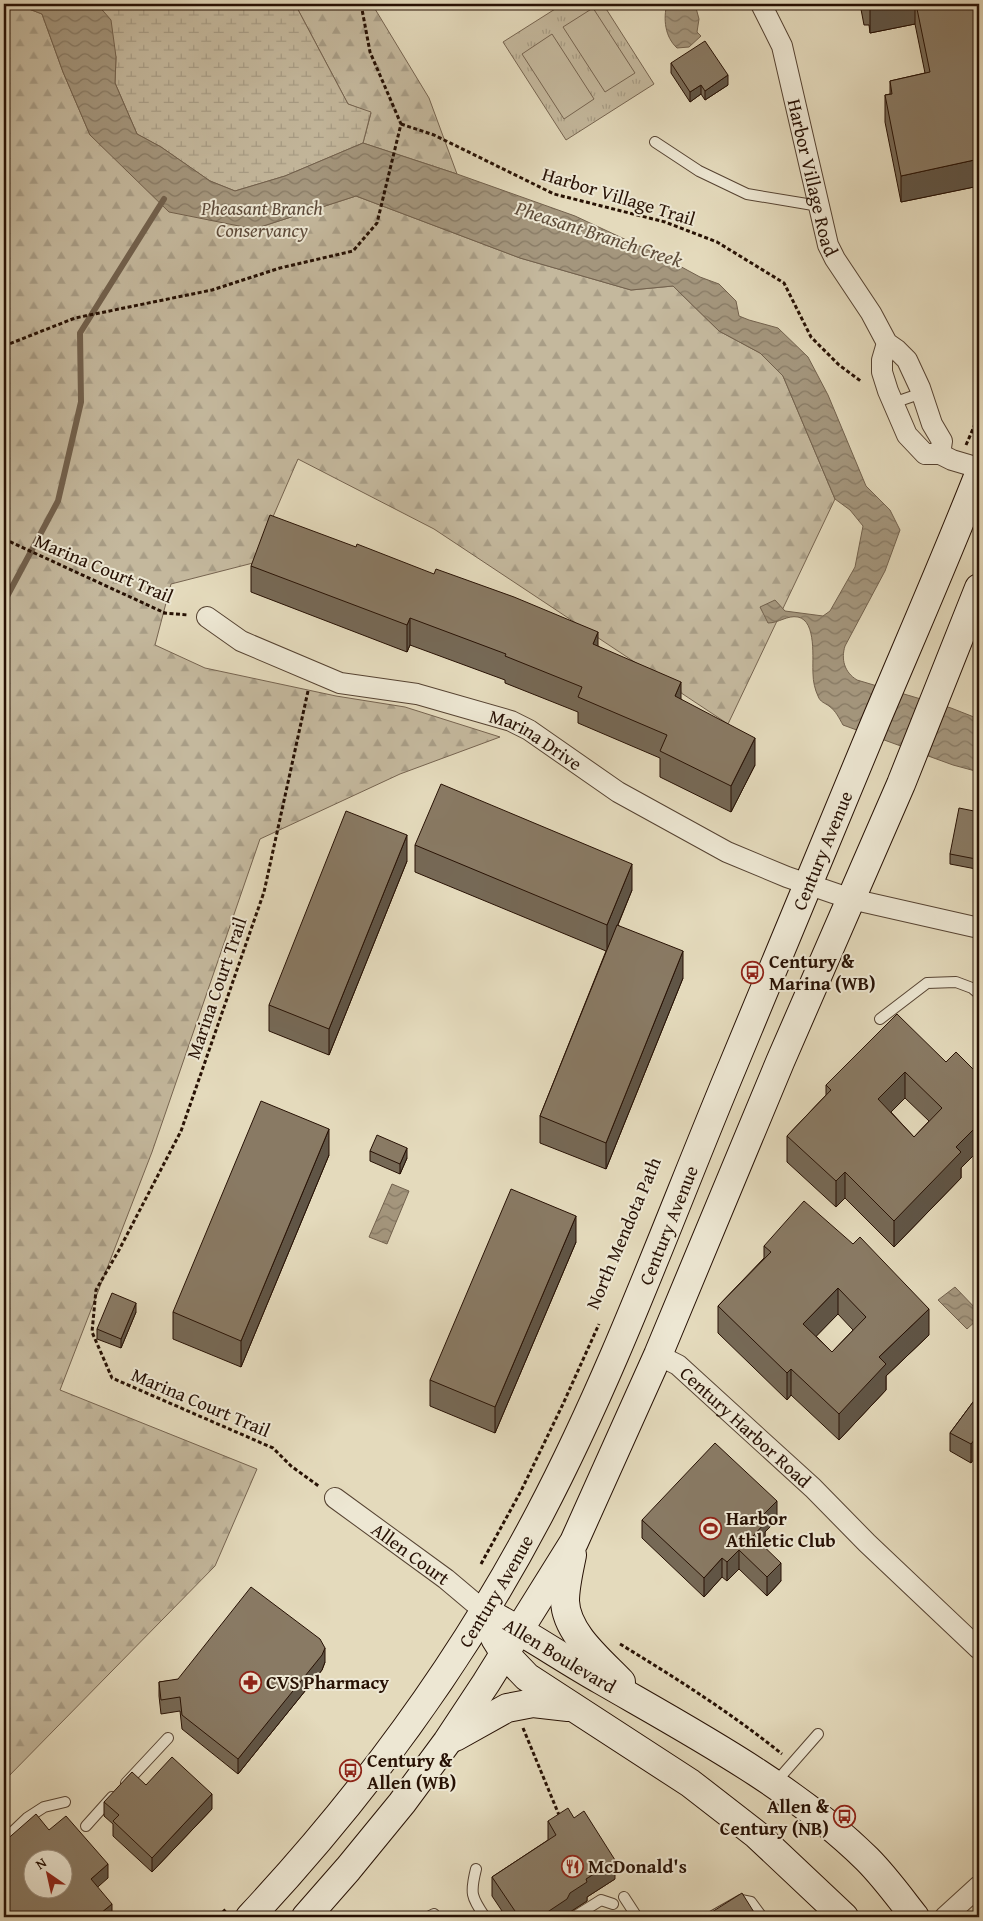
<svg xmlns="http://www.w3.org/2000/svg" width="983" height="1921" font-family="'Gentium Book Plus',serif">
	<defs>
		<pattern id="grass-tufts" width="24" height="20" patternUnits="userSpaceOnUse" patternTransform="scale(1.25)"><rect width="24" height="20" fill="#c4b89d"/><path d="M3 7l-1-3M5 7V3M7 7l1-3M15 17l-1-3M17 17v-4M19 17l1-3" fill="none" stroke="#a89d86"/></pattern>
		<pattern id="forest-firs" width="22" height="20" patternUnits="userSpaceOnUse" patternTransform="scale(1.25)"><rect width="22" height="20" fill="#c4b89d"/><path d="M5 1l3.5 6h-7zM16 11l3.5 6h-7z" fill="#a89d86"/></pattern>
		<pattern id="wetland-marsh" width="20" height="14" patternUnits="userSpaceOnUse" patternTransform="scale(1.25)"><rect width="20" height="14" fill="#c4b89d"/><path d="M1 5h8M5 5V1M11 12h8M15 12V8" fill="none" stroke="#a89d86"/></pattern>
		<pattern id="water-waves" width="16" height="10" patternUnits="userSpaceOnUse" patternTransform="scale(1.25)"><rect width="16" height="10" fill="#a4967d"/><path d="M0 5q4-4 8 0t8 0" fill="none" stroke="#867964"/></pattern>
	</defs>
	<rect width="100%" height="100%" fill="#e4dabc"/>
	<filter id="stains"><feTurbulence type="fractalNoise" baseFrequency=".004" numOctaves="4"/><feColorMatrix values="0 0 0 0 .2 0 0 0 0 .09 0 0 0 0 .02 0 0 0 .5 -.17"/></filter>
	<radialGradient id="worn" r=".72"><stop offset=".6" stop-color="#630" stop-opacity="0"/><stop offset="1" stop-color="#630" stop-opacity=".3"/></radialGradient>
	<polygon fill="url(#grass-tufts)" stroke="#766450" points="563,4 603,4 654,84 566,140 503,42"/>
	<g fill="url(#forest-firs)" stroke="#766450">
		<polygon points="4,4 16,4 42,14 63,72 90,135 254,229 356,196 520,258 631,290 673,286 719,331 760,353 783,376 835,499 728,724 434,529 298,459 253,563 171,584 155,645 205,668 336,696 405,707 500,737 400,774 260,839 152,1152 60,1390 257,1469 215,1566 4,1781"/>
		<polygon points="295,4 372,4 429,98 457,174 363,143 371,113 348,104"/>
	</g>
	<polygon fill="url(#wetland-marsh)" stroke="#766450" points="97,4 295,4 348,104 371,112 363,143 285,176 235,191 210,181 161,147 137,134 115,83 116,57 102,9"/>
	<g fill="#c4b89d" stroke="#766450">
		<polygon points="593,8 635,73 605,92 563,27"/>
		<polygon points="552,34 594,99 564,119 522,54"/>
	</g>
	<g fill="url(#water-waves)" stroke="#72614d">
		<path d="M16 4H97L111 20 116 57 115 83 137 134 161 147 210 181 235 191 285 176 363 143 457 174 575 216 663 257 700 277 719 284 736 301 739 316 749 320 778 328 808 357 828 395 866 486 890 510 900 530 885 571 845 646C841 659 844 672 857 680L951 708 979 719V772L953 765 843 725C839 718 836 711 829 706 825 703 820 702 818 696 815 690 813 681 813 674 812 660 817 621 798 617 787 615 779 623 768 623L760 607 775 600 785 611 823 616 830 611 855 567 863 526 850 510 835 499 783 376 760 353 719 331 673 286 631 290 520 258 356 196 254 229 169 212 90 135 63 72 42 14Z"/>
		<path d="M667 4H695L699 19 697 32 701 36 689 47 677 48C665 37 663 19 667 4Z"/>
		<polygon points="392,1184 409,1191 387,1244 369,1237"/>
		<polygon points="955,1287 979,1312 979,1318 967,1329 938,1300"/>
	</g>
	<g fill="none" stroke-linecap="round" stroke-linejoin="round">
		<polyline stroke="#72614d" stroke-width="6" points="4,602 58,501 81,402 80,333 164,199"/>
		<defs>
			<g id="service">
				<polyline points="655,142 699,171 747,194 819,206"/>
				<polyline points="893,403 922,393"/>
				<polyline points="880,1019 927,983 956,982 972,988 979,994"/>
				<polyline points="126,1783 168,1738"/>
				<polyline points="775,1783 818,1734"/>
				<polyline points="86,1826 112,1797"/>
				<polyline points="4,1840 27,1818 44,1807 65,1802"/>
				<path d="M476 1869C470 1893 471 1897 485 1917"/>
				<polyline points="624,1897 637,1917"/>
				<polyline points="428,1917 434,1914"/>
				<polyline points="574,1917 601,1900 613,1904"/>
				<polyline points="711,1917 741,1900 751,1902 762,1917"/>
			</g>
			<g id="minor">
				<path id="s1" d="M761 4 782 46 828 245 835 259 871 313 887 343 897 350 907 360 920 388 932 424 942 441 940 454"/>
				<polyline points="887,343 882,360 882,372 888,391 907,435 925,454 940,454 952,460 979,468"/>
				<path id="s2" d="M207 617 241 641 340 683 417 694 511 721 529 730 618 792 727 852 787 877 851 899 979 928"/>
				<path id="s3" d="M658 1355 678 1365 813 1488 867 1543 979 1649"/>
				<path id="s4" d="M335 1498 446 1579 484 1611"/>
				<polyline points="945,1917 979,1886"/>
			</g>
			<g id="secondary">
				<path d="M572 1555C569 1570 565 1586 565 1601 566 1633 600 1660 621 1682"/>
				<path id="s5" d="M484 1611C525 1632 562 1658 601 1680 691 1732 793 1786 867 1859 885 1877 900 1898 915 1917"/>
				<polyline points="495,1638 505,1654 527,1677 690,1783 757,1835 844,1917"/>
				<polyline points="455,1737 507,1708 533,1703 568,1707"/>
				<path id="s6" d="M250 1917C363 1796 463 1660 540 1513 616 1368 671 1213 734 1063 781 950 828 836 875 723 910 640 946 558 979 474"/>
				<polyline points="306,1917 348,1869 402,1803 447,1742 486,1683 574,1542 658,1355 780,1062 901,784 979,588"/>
			</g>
		</defs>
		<use href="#service" stroke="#564332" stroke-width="12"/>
		<use href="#minor" stroke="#564332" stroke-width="22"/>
		<use href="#secondary" stroke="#271104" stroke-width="30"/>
		<g stroke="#271104" stroke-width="3" stroke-dasharray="4 2.5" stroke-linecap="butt">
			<polyline points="401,124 434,135 554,194 665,222 717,242 784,283 811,337 839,365 862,382"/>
			<polyline points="4,331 8,345"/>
			<polyline points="4,346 75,318 212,290 280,268 353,251 377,223 401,124 370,52 361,4"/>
			<polyline points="966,445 979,415"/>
			<polyline points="4,539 165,613"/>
			<polyline points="163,613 188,615"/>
			<polyline points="308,691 264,892 181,1131 119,1250 96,1290 92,1332 112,1378 273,1448 291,1466 320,1487"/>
			<polyline points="481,1564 521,1491 563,1404 599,1324"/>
			<path d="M620 1644C676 1678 731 1713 782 1754"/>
			<polyline points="523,1728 559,1815"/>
			<polyline points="218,1917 226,1909"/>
		</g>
		<use href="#service" stroke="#ede7d3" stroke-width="10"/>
		<use href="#minor" stroke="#ede7d3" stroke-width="20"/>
		<use href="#secondary" stroke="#ede7d3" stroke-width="28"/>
	</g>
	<g fill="#766956" stroke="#271104" fill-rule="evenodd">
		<polygon points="860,4 979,4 979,186 901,202 885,122 885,95 890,94 890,81 925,73 915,24 870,33 869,25 864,25"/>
		<polygon points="671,63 728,85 705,100 701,94 690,102 671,73"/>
		<polygon points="251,566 598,646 681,699 755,765 731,812 660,777 660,758 578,723 578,712 505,683 505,680 410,645 407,652 251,592"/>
		<polygon points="979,812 979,866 977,865 976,869 950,864 950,854"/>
		<polygon points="415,845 632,890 618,925 683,978 606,1169 540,1143 540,1116 606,951 415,872"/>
		<polygon points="407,861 329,1055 269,1031 269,1005"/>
		<path d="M946 1062 979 1075V1150L961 1168V1178L894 1247 845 1198 836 1207 787 1162V1136L826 1095V1085ZM905 1098 929 1121 914 1137 891 1112Z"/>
		<polygon points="370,1151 407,1158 400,1174 370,1161"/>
		<polygon points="329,1155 241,1367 173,1339 173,1312"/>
		<polygon points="576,1242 495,1433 430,1406 430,1380"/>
		<path d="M764 1246 929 1335 886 1376V1390L839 1440 791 1395 787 1400 718 1333V1306L764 1258ZM838 1314 853 1330 832 1352 816 1336Z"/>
		<polygon points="136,1312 121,1348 97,1339 97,1329"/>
		<polygon points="979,1394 971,1463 950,1451 950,1433"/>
		<polygon points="642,1520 777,1520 765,1532 765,1542 762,1545 781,1581 767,1596 739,1569 727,1581 722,1577 704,1597 642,1538"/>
		<polygon points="325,1662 322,1670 238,1774 182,1729 180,1711 161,1714 159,1696 159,1682"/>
		<polygon points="146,1785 212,1809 152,1872 113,1836 113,1824 104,1816 104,1802"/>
		<polygon points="548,1821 615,1879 587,1897 587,1901 570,1912 568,1917 506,1917 492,1896 492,1877 548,1840"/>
	</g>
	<g fill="#605546" stroke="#271104">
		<polygon points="885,4 915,4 915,24 870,33 870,7"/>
		<polygon points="728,75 728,85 705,100 705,91"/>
		<polygon points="701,85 701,94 690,102 690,92"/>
		<polygon points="979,159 979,186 901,202 901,176"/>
		<polygon points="410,618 410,645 407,652 407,625"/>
		<polygon points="598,632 598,659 593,644"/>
		<polygon points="681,682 681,709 675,696"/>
		<polygon points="755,738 755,765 731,812 731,786"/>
		<polygon points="407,835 407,861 329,1055 329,1029"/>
		<polygon points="632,864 632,890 607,951 607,925"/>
		<polygon points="683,951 683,978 606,1169 606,1143"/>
		<polygon points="905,1072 905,1098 878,1125 878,1099"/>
		<polygon points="979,1124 979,1150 961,1168 961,1178 894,1247 894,1221 956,1147"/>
		<polygon points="329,1129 329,1155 241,1367 241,1341"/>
		<polygon points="407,1148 407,1158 400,1174 400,1164"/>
		<polygon points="845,1172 845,1198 836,1207 836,1181"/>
		<polygon points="576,1216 576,1242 495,1433 495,1407"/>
		<polygon points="838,1288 838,1314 803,1350 803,1324"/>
		<polygon points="136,1303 136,1312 121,1348 121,1339"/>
		<polygon points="929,1309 929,1335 886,1376 886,1390 839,1440 839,1414 879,1357"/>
		<polygon points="791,1369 791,1395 787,1400 787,1373"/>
		<polygon points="979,1434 979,1453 971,1463 971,1444"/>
		<polygon points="777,1501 777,1520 765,1532 765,1542 753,1554 753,1536 760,1518"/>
		<polygon points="739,1550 739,1569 727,1581 727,1562"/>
		<polygon points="722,1558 722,1577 704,1597 704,1578"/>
		<polygon points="781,1563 781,1581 767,1596 767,1577"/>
		<polygon points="325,1648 325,1662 322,1670 238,1774 238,1759"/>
		<polygon points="212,1794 212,1809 152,1872 152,1858"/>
		<polygon points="615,1860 615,1879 587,1897 587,1901 570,1912 568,1917 540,1917 586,1879"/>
		<polygon points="108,1864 108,1878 91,1893 91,1879"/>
		<polygon points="112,1904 112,1917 96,1917"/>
		<polygon points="534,1912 534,1917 526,1917"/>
	</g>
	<g fill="#897a64" stroke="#271104" fill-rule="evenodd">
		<polygon points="870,4 885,4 870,7"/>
		<polygon points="916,4 979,4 979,159 901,176 885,95 892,94 890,81 930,72"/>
		<polygon points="705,41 728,75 705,91 701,85 690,92 671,63"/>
		<polygon points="270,515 356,547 357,544 434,574 436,569 514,597 598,632 593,644 681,682 675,696 755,738 731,786 660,751 667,735 578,697 582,687 505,656 506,654 410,618 407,625 251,566"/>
		<polygon points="441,784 632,864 607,925 415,845"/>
		<polygon points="959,808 979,812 979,856 977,856 976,859 950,854"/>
		<polygon points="346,811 407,835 329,1029 269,1005"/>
		<polygon points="617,925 683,951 606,1143 540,1116"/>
		<path d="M897 1014 946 1062 956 1052 979 1075V1124L956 1147 961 1152 894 1221 845 1172 836 1181 787 1136 831 1090 826 1085ZM905 1072 942 1108 914 1137 878 1099Z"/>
		<polygon points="261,1101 329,1129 241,1341 173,1312"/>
		<polygon points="377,1135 407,1148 400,1164 370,1151"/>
		<polygon points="511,1189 576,1216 495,1407 430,1380"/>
		<path d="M804 1201 853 1244 860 1237 929 1309 879 1357 886 1364 839 1414 791 1369 787 1373 718 1306 771 1252 764 1246ZM838 1288 866 1317 832 1352 803 1324Z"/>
		<polygon points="112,1293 136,1303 121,1339 97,1329"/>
		<polygon points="979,1394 979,1434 971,1444 950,1433"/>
		<polygon points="715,1443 777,1501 760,1518 765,1523 753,1536 781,1563 767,1577 739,1550 727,1562 722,1558 704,1578 642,1520"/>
		<polygon points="251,1587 320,1639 325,1648 322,1655 238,1759 182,1715 180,1697 161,1700 159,1682 178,1679"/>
		<polygon points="172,1757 212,1794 152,1858 113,1821 119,1815 104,1802 132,1772 146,1785"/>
		<polygon points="568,1808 574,1818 584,1811 615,1860 586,1879 587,1882 570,1893 567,1899 540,1917 537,1917 534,1912 526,1917 519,1917 492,1877 556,1835 548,1821"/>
		<path d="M36 1814 49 1830 66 1816 108 1864 91 1879 112 1904 96 1917H4V1885L7 1883 4 1879V1842ZM32 1858H62V1888H32Z"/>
		<polygon points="742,1893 757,1917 704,1917"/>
	</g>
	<defs>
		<symbol id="bus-ring" viewBox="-11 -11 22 22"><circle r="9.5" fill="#ede7d3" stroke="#8f2418" stroke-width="1.5"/><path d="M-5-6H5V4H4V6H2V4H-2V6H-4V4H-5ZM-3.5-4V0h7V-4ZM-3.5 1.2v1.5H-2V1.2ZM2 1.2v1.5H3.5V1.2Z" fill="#8f2418"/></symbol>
		<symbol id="stadium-ring" viewBox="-11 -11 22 22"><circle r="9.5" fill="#ede7d3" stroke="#8f2418" stroke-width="1.5"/><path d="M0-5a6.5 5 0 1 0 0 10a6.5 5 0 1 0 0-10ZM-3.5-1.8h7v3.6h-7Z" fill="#8f2418"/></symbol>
		<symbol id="pharmacy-ring" viewBox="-11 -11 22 22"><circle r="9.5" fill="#ede7d3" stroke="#8f2418" stroke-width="1.5"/><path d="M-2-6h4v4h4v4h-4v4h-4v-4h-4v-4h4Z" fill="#8f2418"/></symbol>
		<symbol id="restaurant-ring" viewBox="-11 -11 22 22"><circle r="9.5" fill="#ede7d3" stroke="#8f2418" stroke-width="1.5"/><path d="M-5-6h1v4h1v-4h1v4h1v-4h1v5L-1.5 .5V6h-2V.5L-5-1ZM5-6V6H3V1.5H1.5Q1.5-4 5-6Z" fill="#8f2418"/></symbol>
	</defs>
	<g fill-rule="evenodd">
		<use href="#bus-ring" x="740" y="960" width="25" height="25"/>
		<use href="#stadium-ring" x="698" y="1516" width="25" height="25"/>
		<use href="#pharmacy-ring" x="238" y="1670" width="25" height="25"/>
		<use href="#bus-ring" x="338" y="1758" width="25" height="25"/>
		<use href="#bus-ring" x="832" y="1804" width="25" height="25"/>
		<use href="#restaurant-ring" x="560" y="1854" width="25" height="25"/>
	</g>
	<g text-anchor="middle" stroke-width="4" stroke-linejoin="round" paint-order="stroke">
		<g font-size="19" fill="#271104" stroke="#ede7d3">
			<text dy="7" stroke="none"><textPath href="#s1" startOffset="182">Harbor Village Road</textPath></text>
			<text transform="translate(619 196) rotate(17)" y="7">Harbor Village Trail</text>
			<text transform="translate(104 568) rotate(23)" y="7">Marina Court Trail</text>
			<text dy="7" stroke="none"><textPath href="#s2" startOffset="355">Marina Drive</textPath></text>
			<text dy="7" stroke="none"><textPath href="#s6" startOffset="1219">Century Avenue</textPath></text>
			<text transform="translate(216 988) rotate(-71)" y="7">Marina Court Trail</text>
			<text dy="7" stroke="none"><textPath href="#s6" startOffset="814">Century Avenue</textPath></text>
			<text transform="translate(623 1233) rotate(-67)" y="7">North Mendota Path</text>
			<text transform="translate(201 1402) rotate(23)" y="7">Marina Court Trail</text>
			<text dy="7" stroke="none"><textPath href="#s3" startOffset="114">Century Harbor Road</textPath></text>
			<text dy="7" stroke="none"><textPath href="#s4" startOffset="94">Allen Court</textPath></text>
			<text dy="7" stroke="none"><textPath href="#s6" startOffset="409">Century Avenue</textPath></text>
			<text dy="7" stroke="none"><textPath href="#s5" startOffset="88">Allen Boulevard</textPath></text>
		</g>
		<g font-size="19" font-style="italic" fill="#5e4b3a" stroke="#ede7d3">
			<text x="262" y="215">Pheasant Branch<tspan x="262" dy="22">Conservancy</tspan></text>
		</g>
		<g font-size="19" font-weight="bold" fill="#271104" stroke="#ede7d3" text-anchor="start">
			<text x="769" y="968">Century &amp;<tspan x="769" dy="22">Marina (WB)</tspan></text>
			<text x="726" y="1525">Harbor<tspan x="726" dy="22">Athletic Club</tspan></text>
			<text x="266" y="1689">CVS Pharmacy</text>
			<text x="367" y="1767">Century &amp;<tspan x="367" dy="22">Allen (WB)</tspan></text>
			<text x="829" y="1813" text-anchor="end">Allen &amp;<tspan x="829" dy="22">Century (NB)</tspan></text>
			<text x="588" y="1873">McDonald's</text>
		</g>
		<g font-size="20" font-style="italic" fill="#5f4d3a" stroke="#ede7d3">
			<text transform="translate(599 234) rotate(18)" y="7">Pheasant Branch Creek</text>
		</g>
	</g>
	<rect width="983" height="1921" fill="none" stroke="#e4dabc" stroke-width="20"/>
	<rect x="5" y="5" width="973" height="1911" fill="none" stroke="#271104" stroke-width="2.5"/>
	<rect x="10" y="10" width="963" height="1901" fill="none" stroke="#271104"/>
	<g transform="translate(48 1874) rotate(326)"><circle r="24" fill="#ede7d3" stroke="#9e9180"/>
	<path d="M0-4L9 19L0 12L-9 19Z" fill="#8f2418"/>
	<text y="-8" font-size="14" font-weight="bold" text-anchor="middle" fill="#271104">N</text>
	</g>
	<rect width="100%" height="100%" filter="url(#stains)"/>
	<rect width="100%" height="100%" fill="url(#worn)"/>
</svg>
